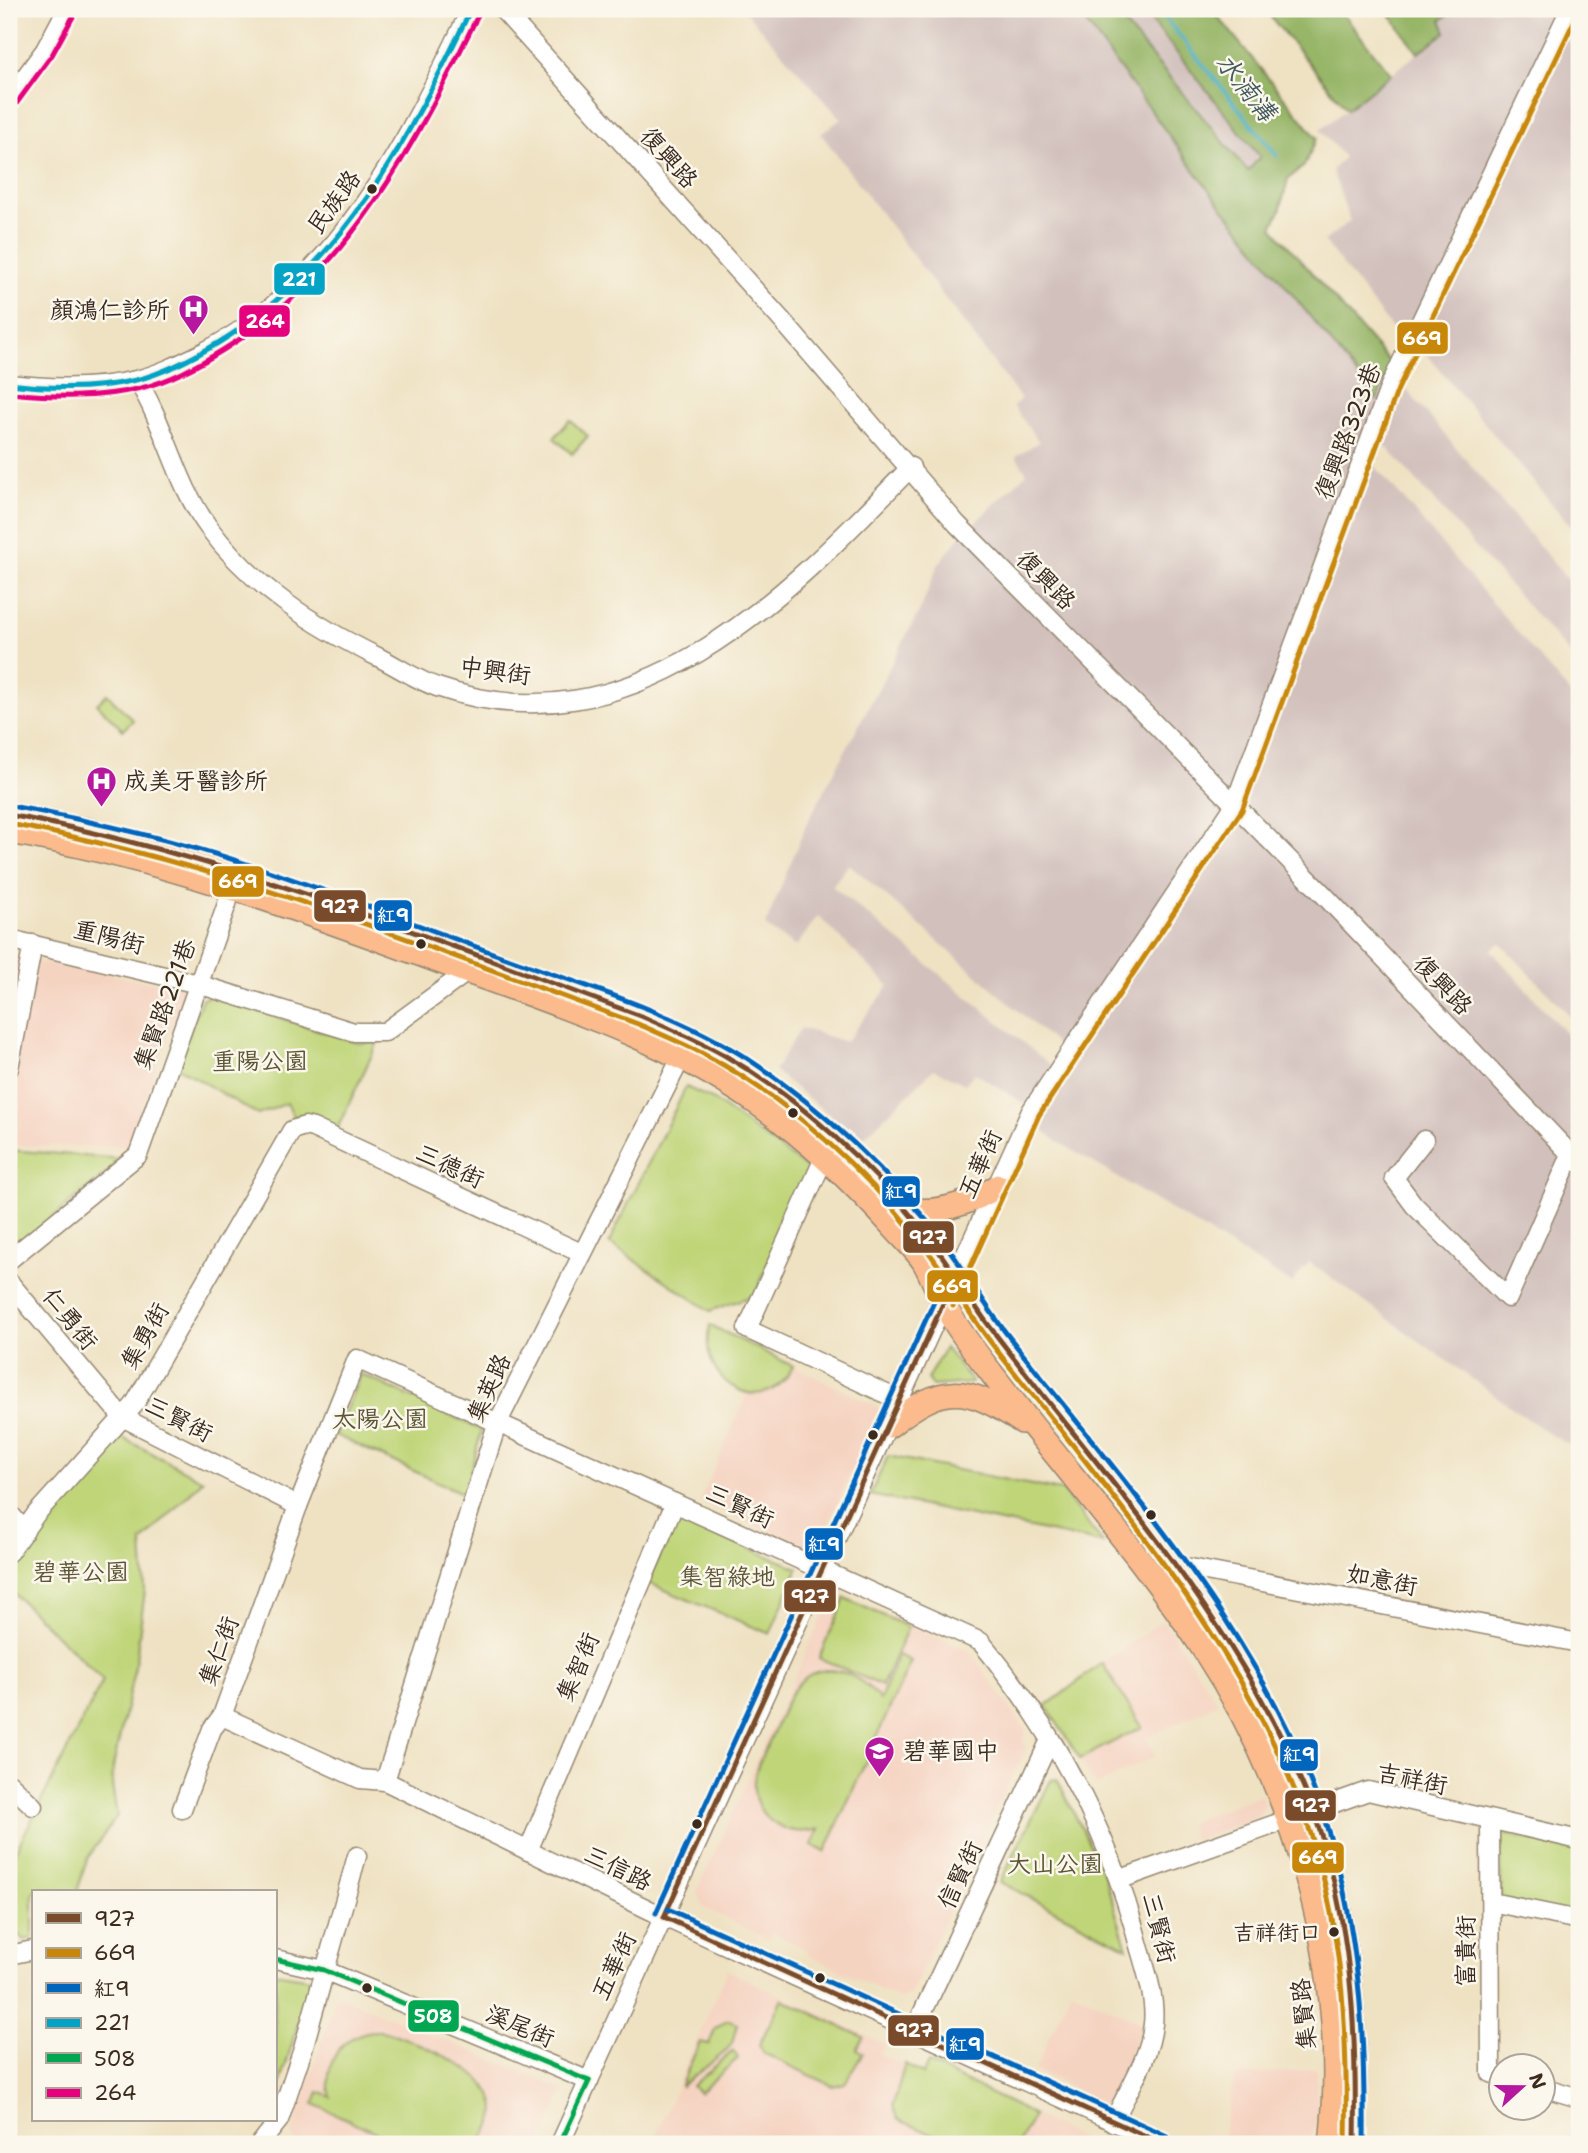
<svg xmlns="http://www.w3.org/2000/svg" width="1588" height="2153" font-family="'Shantell Sans','LXGW WenKai TC',sans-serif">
	<rect width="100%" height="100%" fill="#fbf7ec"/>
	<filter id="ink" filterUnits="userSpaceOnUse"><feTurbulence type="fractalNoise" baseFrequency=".0143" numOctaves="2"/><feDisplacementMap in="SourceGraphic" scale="14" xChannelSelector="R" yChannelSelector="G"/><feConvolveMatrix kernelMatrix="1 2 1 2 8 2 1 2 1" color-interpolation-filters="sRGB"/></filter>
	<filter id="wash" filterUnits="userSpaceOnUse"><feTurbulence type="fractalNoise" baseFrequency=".00686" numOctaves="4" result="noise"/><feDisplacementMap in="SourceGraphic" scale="28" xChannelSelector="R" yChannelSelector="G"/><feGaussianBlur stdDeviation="1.57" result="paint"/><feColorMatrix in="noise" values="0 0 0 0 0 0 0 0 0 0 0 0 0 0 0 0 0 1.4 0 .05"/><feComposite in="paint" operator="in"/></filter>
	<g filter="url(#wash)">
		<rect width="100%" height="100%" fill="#efe2c3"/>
		<g fill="#f5d3c1">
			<polygon points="9,957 186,988 127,1146 9,1146"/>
			<polygon points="793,1366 880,1408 820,1542 806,1549 700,1501 748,1392 767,1393 787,1378"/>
			<polygon points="838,1594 969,1651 1026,1730 1023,1739 1026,1748 958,1891 940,1882 933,1895 952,1905 910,1995 900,1999 808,1955 809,1951 772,1932 768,1939 704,1908 697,1891 830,1599"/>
			<polygon points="1163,1620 1218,1703 1147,1738 1155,1756 1096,1786 1080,1759 1142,1727 1102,1663"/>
			<polygon points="1262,1794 1265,1805 1259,1816 1194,1841 1188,1823"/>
			<polygon points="727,1970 885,2044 880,2055 923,2074 928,2063 1092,2144 652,2144"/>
			<polygon points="1071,1990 1143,2024 1111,2096 1103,2103 1035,2070"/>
			<polygon points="337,1995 564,2090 540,2144 295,2144 292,2133"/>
			<polygon points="1317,2069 1317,2117 1311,2144 1221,2144 1235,2076"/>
		</g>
		<g fill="#d1c0bc">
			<polygon points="743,9 1076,9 1215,198 1377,399 1401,340 1324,241 1350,221 1332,170 1344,157 1320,130 1445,32 1441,20 1456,9 1579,9 1579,536 1419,345 1406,389 1579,593 1579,664 1384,444 1374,465 1579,704 1579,1025 1500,943 1491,950 1579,1048 1579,1450 1549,1434 1309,1262 1292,1283 1054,1139 1040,1127 1076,1061 849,864 832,886 1053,1067 1025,1104 975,1073 965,1084 934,1069 861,1140 774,1071 801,1028 846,1042 889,986 818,916 796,947 765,926 806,825 921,608 938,565 959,538 1027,473 1016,456 1039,442 1013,406 1021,399 821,134 841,119"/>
			<polygon points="1112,9 1142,9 1261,157 1248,172"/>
		</g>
		<g fill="#bfd578" stroke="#7d804b" stroke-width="2">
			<polygon points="570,420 588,436 572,454 554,438"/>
			<polygon points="107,694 133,720 123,730 97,704"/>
			<polygon points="210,996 359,1043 378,1042 337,1129 309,1116 294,1117 287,1103 258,1115 176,1066 202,999"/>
			<polygon points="686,1087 712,1099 809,1170 755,1295 710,1311 609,1243"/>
			<polygon points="9,1150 124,1159 9,1253"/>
			<path d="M710 1325 793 1366C766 1424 694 1381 710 1325Z"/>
			<polygon points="945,1348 972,1382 972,1383 932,1386 927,1379"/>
			<polygon points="361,1374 482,1430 464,1494 335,1435"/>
			<polygon points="117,1435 203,1480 142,1542 145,1590 135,1667 113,1767 112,1785 117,1816 87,1859 77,1892 33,1892 33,1938 24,1940 9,1925 9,1864 103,1680 9,1589 9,1562"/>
			<polygon points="888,1456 1062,1491 1103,1543 870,1495"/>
			<polygon points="675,1518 798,1568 770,1634 648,1583"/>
			<polygon points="845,1598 908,1627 882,1686 819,1658"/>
			<path d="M898 1655 911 1661 825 1852 812 1845 819 1829C786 1839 751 1818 754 1781 756 1764 767 1747 774 1731 780 1717 785 1700 795 1688 821 1655 860 1673 880 1700Z"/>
			<polygon points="1102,1663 1142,1727 1080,1759 1046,1706"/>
			<polygon points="1057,1779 1102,1869 1127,1948 1000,1882 1051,1780"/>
			<polygon points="1501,1833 1579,1851 1579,1916 1501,1900"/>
			<polygon points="275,1973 311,1979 275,2102"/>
			<polygon points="782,1999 863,2037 857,2049 863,2053 845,2083 833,2086 763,2053 759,2045"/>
			<polygon points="727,2020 737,2024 732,2043 725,2052 680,2087 700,2042 709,2044 715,2029"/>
			<path d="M380 2031 392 2033C432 2051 535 2083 478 2144H401L314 2104 319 2092 331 2097C321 2063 343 2030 380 2031Z"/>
			<polygon points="733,2051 738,2058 699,2093 692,2086"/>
			<polygon points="928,2063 1034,2115 1018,2144 955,2144 897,2119 893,2105 905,2064 923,2074"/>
		</g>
		<g fill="#97b668" stroke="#697043" stroke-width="2">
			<polygon points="1076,9 1112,9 1248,171 1260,157 1142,9 1212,9 1317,138 1304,166 1288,179 1280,211 1272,227 1391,364 1377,400 1215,198"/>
			<polygon points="1264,9 1339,9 1391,74 1347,109"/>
			<polygon points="1386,9 1449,9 1452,12 1441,20 1446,32 1418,53"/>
		</g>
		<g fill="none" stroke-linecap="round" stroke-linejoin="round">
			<polyline stroke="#4db3cc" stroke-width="3.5" points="1158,9 1277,156"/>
		</g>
	</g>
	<g filter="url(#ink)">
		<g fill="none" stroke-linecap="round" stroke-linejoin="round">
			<defs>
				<g id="minor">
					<polyline points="502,9 786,325 957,524 1323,894 1579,1163"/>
					<polyline points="9,99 45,50 67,9"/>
					<path d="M137 380C166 426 176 484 209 528 253 587 314 626 380 658 398 667 417 680 437 687 635 755 786 596 911 467"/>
					<path d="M9 384C51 389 94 390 136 380 158 375 180 364 200 354 337 285 408 141 471 9"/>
					<polyline points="9,939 198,984 354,1032 385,1032 467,972"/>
					<polyline points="9,1068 33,944"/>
					<polyline points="1424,1140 1394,1178 1414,1205 1508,1298 1571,1155"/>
					<polyline points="824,1158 747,1329 899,1400"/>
					<polyline points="9,1260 138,1155 227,904 234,876"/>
					<path d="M9 1282 122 1417 298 1506 357 1359 981 1642C1055 1732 1110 1833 1139 1946 1146 1970 1156 1999 1153 2024 1150 2058 1127 2092 1113 2122"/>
					<polyline points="9,1513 25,1531"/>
					<polyline points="9,1552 36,1514 134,1405 292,1130 305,1126 313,1128 581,1253"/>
					<polyline points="1175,1565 1579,1643"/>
					<polyline points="222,1716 360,1779 385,1781 664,1917 1163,2144"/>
					<polyline points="385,1781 497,1424 686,1048"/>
					<polyline points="9,1783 33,1806"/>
					<polyline points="182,1809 212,1729 222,1716 298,1506"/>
					<polyline points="1490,1820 1491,2073 1500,2076"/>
					<polyline points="528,1851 675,1503"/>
					<polyline points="1121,1879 1368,1791 1579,1840"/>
					<polyline points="1491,1902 1579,1920"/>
					<polyline points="9,1955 33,1950"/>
					<polyline points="275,1959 324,1970 589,2081"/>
					<polyline points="914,2031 1050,1740"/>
					<polyline points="1542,2087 1579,2098"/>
					<polyline points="260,2144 279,2120 303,2049 357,1856"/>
					<polyline points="560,2144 1031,1111 1234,806 1390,386 1570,9"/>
				</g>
				<g id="major">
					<path d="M9 815 86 829 248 873 641 1016C663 1026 685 1034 706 1045 762 1074 816 1120 862 1164 897 1197 930 1236 957 1276 971 1298 984 1320 1000 1340 1115 1488 1249 1633 1313 1812 1351 1920 1358 2031 1355 2144"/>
					<path d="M9 832C168 859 307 913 457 968 560 1006 663 1038 754 1101 807 1138 854 1183 897 1231 906 1241 917 1251 924 1262 932 1276 938 1293 946 1308 961 1335 980 1358 999 1383 1067 1472 1143 1556 1204 1650 1297 1792 1350 1974 1331 2144"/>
					<path d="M897 1198C903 1202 910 1209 917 1210 943 1213 977 1200 998 1186"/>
					<path d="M889 1426C943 1383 965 1384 1022 1422"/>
				</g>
			</defs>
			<use href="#minor" stroke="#958670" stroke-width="21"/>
			<use href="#major" stroke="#958670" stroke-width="26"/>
			<use href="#minor" stroke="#fff" stroke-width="18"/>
			<use href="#major" stroke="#fbbb8d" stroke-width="23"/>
			<defs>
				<g id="bus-1">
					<path d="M9 815C227 855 433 940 641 1016 669 1028 697 1040 724 1055 799 1098 869 1163 923 1230 947 1260 965 1292 987 1323 1005 1347 1024 1371 1043 1395 1146 1524 1255 1654 1313 1811 1352 1917 1357 2032 1355 2144"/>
					<polyline points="664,1917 956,1275"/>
					<polyline points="664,1917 1163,2144"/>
				</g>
				<g id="bus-2">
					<path d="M9 824C226 863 431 949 638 1024 665 1036 693 1047 720 1063 795 1106 864 1170 917 1237 941 1266 959 1298 981 1329 998 1353 1018 1377 1037 1400 1139 1529 1246 1658 1304 1814 1343 1919 1348 2033 1346 2144"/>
					<polyline points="953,1306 1039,1115 1242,810 1398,389 1578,13"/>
				</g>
				<g id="bus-3">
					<path d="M11 806C92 821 175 840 253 866 336 893 417 925 498 955 582 985 672 1011 748 1059 822 1108 891 1173 945 1244 968 1274 986 1308 1010 1338 1134 1496 1282 1655 1335 1855 1361 1950 1365 2046 1364 2144"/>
					<polyline points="668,1909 1167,2136"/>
					<polyline points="656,1913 948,1271"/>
				</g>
				<path id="bus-4" d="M9 384C51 389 94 390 136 380 165 373 193 358 218 343 344 267 409 137 471 9"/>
				<g id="bus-5">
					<polyline points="275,1959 324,1970 589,2081"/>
					<polyline points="560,2144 589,2081"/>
				</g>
				<g id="bus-6">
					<polyline points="16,104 52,55 75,13"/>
					<path d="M9 393C53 397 97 399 141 388 170 381 197 366 223 350 350 274 416 142 479 13"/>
				</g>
			</defs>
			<use href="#bus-1" stroke="#fbf7ec" stroke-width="10"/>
			<use href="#bus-2" stroke="#fbf7ec" stroke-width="10"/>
			<use href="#bus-3" stroke="#fbf7ec" stroke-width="10"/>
			<use href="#bus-4" stroke="#fbf7ec" stroke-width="10"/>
			<use href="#bus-5" stroke="#fbf7ec" stroke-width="10"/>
			<use href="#bus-6" stroke="#fbf7ec" stroke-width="10"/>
			<use href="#bus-1" stroke="#7a4b2a" stroke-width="5"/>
			<use href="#bus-2" stroke="#c88708" stroke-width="5"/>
			<use href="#bus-3" stroke="#0065bd" stroke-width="5"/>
			<use href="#bus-4" stroke="#03a3c5" stroke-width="5"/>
			<use href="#bus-5" stroke="#00a651" stroke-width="5"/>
			<use href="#bus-6" stroke="#e5007d" stroke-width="5"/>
		</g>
	</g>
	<defs>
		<symbol id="hospital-pin" viewBox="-11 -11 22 30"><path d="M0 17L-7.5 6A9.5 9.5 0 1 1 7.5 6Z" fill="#b5179e" stroke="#fbf7ec"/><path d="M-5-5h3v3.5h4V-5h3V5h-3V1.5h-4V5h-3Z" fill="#fff"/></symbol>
		<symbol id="school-pin" viewBox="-11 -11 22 30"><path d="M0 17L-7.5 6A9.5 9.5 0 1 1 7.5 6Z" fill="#b5179e" stroke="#fbf7ec"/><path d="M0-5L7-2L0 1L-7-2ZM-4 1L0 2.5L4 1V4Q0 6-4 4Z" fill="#fff"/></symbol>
	</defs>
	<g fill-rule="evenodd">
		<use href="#hospital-pin" x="176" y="292" width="35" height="47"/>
		<use href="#hospital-pin" x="84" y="764" width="35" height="47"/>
		<use href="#school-pin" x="862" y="1734" width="35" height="47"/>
	</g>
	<g fill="#3b2a1e" stroke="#fbf7ec" stroke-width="2.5">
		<circle cx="372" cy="189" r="6"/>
		<circle cx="421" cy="944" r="6"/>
		<circle cx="793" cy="1113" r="6"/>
		<circle cx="873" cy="1435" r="6"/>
		<circle cx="1151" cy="1515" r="6"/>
		<circle cx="697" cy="1824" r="6"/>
		<circle cx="1334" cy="1932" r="6"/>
		<circle cx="820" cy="1978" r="6"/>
		<circle cx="367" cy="1988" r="6"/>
	</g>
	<g text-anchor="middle" stroke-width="5" stroke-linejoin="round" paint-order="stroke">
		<g font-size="22" fill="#3b2a1e" stroke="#fbf7ec" text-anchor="end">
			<text x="1321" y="1940">吉祥街口</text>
		</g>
		<g font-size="24" fill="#3b2a1e" stroke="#fbf7ec">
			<text transform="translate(669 158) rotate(48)" y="8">復興路</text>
			<text transform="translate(334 202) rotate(-54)" y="8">民族路</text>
			<text transform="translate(1348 431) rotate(-69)" y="8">復興路323巷</text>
			<text transform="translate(1046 580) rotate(45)" y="8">復興路</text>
			<text transform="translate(495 671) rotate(8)" y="8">中興街</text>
			<text transform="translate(109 937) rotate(14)" y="8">重陽街</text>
			<text transform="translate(1443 985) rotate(46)" y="8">復興路</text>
			<text transform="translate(165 1004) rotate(-70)" y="8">集賢路221巷</text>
			<text transform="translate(980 1164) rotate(-66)" y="8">五華街</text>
			<text transform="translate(450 1166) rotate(25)" y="8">三德街</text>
			<text transform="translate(70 1319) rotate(51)" y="8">仁勇街</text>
			<text transform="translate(145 1336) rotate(-61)" y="8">集勇街</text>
			<text transform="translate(489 1388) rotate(-66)" y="8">集英路</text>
			<text transform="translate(179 1419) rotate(27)" y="8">三賢街</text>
			<text transform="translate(740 1506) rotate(25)" y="8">三賢街</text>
			<text transform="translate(1382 1580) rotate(11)" y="8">如意街</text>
			<text transform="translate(219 1651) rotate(-70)" y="8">集仁街</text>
			<text transform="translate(578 1667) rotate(-67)" y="8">集智街</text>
			<text transform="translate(1412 1779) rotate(11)" y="8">吉祥街</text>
			<text transform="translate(618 1868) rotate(26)" y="8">三信路</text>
			<text transform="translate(960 1875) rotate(-65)" y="8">信賢街</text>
			<text transform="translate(1159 1928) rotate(76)" y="8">三賢街</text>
			<text transform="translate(1466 1951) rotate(-90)" y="8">富貴街</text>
			<text transform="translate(614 1966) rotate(-65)" y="8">五華街</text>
			<text transform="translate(1304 2014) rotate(-96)" y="8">集賢路</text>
			<text transform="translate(520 2026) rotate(23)" y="8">溪尾街</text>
		</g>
		<g font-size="24" fill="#3b2a1e" stroke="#fbf7ec" text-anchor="start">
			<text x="170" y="318" text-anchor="end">顏鴻仁診所</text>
			<text x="124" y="789">成美牙醫診所</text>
			<text x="903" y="1759">碧華國中</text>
		</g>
		<g font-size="24" fill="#5c5534" stroke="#fbf7ec">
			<text x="260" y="1069">重陽公園</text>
			<text x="380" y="1427">太陽公園</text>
			<text x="81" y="1580">碧華公園</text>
			<text x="727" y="1585">集智綠地</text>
			<text x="1055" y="1872">大山公園</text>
		</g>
		<g font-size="26" font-style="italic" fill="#415a5b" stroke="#fbf7ec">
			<text transform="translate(1246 87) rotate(51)" y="9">水湳溝</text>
		</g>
	</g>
	<g stroke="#fbf7ec" stroke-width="2.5">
		<rect x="273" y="262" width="53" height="34" rx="7" fill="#03a3c5"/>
		<rect x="238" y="304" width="53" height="34" rx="7" fill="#e5007d"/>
		<rect x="1396" y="321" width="53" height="34" rx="7" fill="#c88708"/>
		<rect x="211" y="865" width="54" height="33" rx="7" fill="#c88708"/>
		<rect x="313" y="889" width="54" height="34" rx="7" fill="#7a4b2a"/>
		<rect x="373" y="899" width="40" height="33" rx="7" fill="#0065bd"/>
		<rect x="881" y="1175" width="40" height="33" rx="7" fill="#0065bd"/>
		<rect x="902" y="1220" width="53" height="34" rx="7" fill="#7a4b2a"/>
		<rect x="926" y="1269" width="53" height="34" rx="7" fill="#c88708"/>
		<rect x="804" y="1527" width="40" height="34" rx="7" fill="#0065bd"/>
		<rect x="783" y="1579" width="54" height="34" rx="7" fill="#7a4b2a"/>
		<rect x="1279" y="1738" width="40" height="34" rx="7" fill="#0065bd"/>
		<rect x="1284" y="1789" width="53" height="33" rx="7" fill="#7a4b2a"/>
		<rect x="1291" y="1841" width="54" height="33" rx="7" fill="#c88708"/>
		<rect x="407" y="1999" width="53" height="34" rx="7" fill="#00a651"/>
		<rect x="887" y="2014" width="53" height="33" rx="7" fill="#7a4b2a"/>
		<rect x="945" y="2027" width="40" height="34" rx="7" fill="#0065bd"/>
	</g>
	<g font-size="19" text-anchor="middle" font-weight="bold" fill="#fff">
		<text x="299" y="286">221</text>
		<text x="265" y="328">264</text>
		<text x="1422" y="345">669</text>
		<text x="238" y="888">669</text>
		<text x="340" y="913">927</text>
		<text x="393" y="922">紅9</text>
		<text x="901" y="1198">紅9</text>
		<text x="928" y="1244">927</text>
		<text x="952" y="1293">669</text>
		<text x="824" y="1551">紅9</text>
		<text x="810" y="1603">927</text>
		<text x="1299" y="1761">紅9</text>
		<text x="1311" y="1812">927</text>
		<text x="1318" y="1864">669</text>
		<text x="433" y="2023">508</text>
		<text x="914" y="2037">927</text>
		<text x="965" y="2051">紅9</text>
	</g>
	<rect width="1588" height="2153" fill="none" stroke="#fbf7ec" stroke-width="35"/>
	<rect x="32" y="1890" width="245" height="231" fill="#fbf7ec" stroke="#aea59a" stroke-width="2"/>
	<rect x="46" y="1913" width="35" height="10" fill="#7a4b2a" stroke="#aea59a" stroke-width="2"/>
	<text x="94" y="1926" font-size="21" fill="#3b2a1e">927</text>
	<rect x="46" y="1948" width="35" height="10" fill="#c88708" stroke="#aea59a" stroke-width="2"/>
	<text x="94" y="1960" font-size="21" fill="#3b2a1e">669</text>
	<rect x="46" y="1983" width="35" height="10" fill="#0065bd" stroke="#aea59a" stroke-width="2"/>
	<text x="94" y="1996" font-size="21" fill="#3b2a1e">紅9</text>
	<rect x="46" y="2018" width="35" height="10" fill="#03a3c5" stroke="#aea59a" stroke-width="2"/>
	<text x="94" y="2030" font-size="21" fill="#3b2a1e">221</text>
	<rect x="46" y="2053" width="35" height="10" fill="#00a651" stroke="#aea59a" stroke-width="2"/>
	<text x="94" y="2066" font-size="21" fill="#3b2a1e">508</text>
	<rect x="46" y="2088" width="35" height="10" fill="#e5007d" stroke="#aea59a" stroke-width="2"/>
	<text x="94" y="2100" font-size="21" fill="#3b2a1e">264</text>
	<g transform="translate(1522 2087) rotate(69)"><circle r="33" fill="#fbf7ec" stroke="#aea59a" stroke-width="2"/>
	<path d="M0-5L12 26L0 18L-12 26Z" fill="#b5179e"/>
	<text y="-10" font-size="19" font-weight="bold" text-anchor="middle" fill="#3b2a1e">N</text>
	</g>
</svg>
